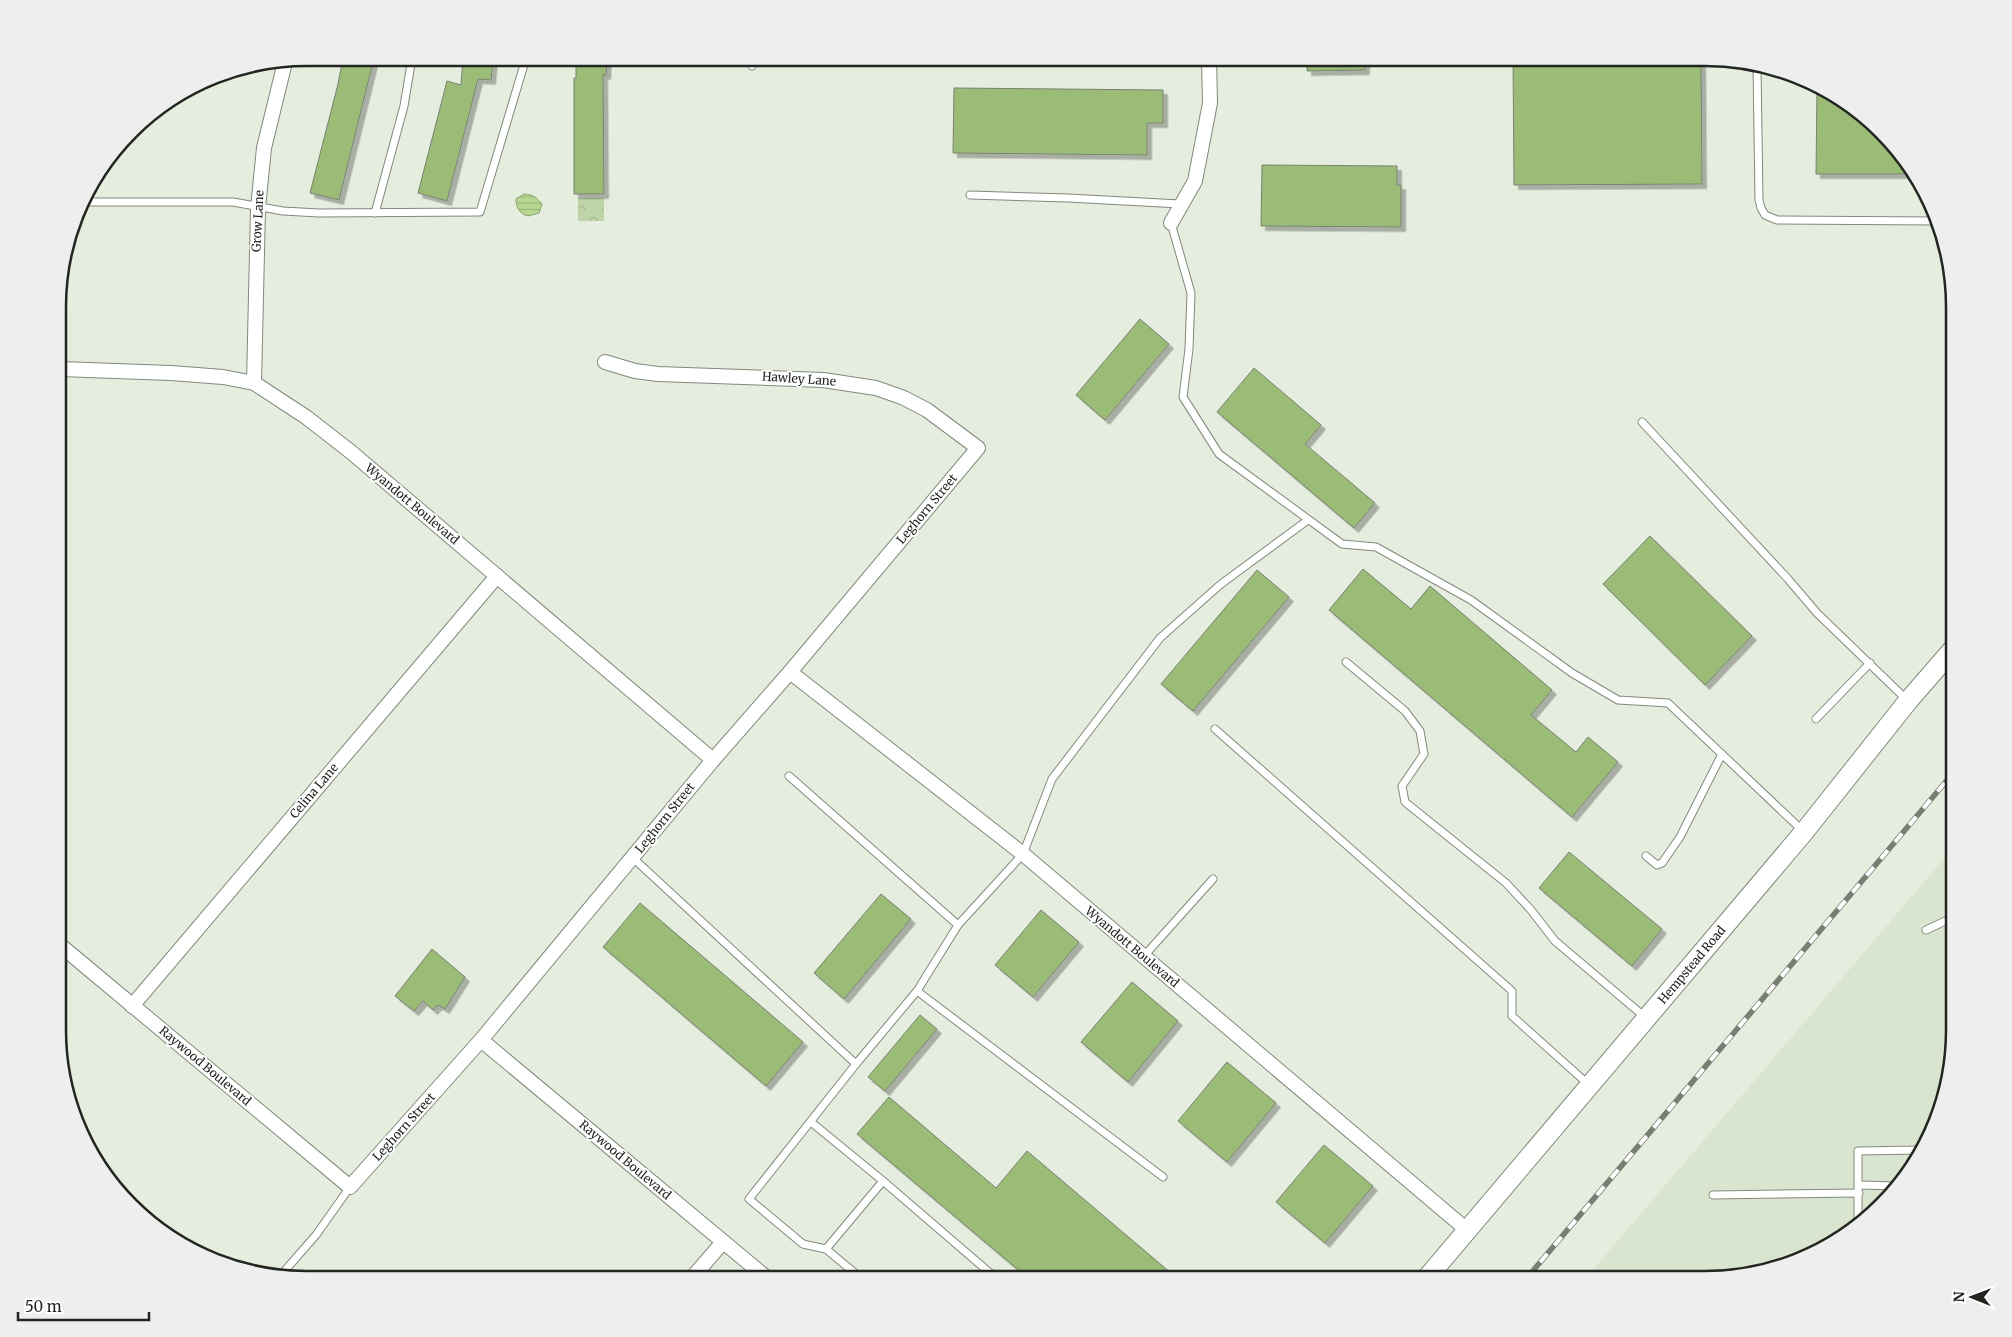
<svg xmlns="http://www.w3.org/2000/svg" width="2012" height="1337" font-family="Merriweather,serif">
	<defs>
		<pattern id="forest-crowns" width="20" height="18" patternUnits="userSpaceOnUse" patternTransform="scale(1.25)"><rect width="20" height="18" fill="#bfd5a9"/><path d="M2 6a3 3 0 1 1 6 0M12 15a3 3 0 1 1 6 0" fill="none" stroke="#a4b791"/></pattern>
		<pattern id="water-rules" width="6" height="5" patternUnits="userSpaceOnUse" patternTransform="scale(1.25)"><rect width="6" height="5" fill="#b6d891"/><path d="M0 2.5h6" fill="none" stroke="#9cb97d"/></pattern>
		<filter id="shadow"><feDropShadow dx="4.5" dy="4.5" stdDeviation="0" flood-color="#0004"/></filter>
	</defs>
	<rect width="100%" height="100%" fill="#e5edde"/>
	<polygon fill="#dae5cf" points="1954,847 1954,1046 1941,1110 1912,1169 1870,1217 1829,1246 1770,1271 1721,1279 1585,1279"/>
	<rect fill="url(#forest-crowns)" x="578" y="198" width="26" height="23"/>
	<path fill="url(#water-rules)" stroke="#8aa36f" d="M524 194C534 195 536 197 542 204L539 213 528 216C520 214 516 208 516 199Z"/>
	<g fill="#9bbc77" stroke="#798072" filter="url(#shadow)">
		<polygon points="343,58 374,58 339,200 310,193 338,84"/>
		<polygon points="463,58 493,58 491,80 478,79 447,201 418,193 447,81 461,85"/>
		<polygon points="576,58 607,58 606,75 603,75 604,194 574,194 574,78 576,78"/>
		<polygon points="1307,58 1365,58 1365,70 1307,71"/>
		<polygon points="1513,58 1701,58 1702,184 1514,185"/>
		<polygon points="1817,86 1844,100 1892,142 1915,174 1816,174"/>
		<polygon points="954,88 1163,90 1163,123 1147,123 1147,155 953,153"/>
		<polygon points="1262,165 1397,166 1397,185 1401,185 1401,227 1261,226"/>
		<polygon points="1140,319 1169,344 1105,420 1076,395"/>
		<polygon points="1254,368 1321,425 1305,444 1375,503 1354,528 1217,412"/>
		<polygon points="1650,536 1752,636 1705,685 1603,584"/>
		<polygon points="1363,569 1411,609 1430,586 1552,690 1531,715 1576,752 1588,737 1618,762 1572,817 1329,610"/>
		<polygon points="1257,570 1289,597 1193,711 1161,684"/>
		<polygon points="1569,852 1662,929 1632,966 1539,888"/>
		<polygon points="881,894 911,919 844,999 814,973"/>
		<polygon points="640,903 803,1042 766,1086 603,947"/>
		<polygon points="1041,910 1079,942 1033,997 995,965"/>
		<polygon points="432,949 465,977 445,1009 438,1005 433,1010 423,1001 414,1011 395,996"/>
		<polygon points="1132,982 1178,1021 1128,1082 1081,1042"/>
		<polygon points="920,1015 937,1029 885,1091 868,1077"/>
		<polygon points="1227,1062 1276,1103 1227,1162 1178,1121"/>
		<polygon points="889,1097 996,1188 1027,1151 1178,1279 1029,1279 857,1134"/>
		<polygon points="1324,1145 1373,1186 1325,1243 1276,1202"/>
	</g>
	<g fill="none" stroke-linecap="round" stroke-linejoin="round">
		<defs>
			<g id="service">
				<polyline points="752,58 752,66"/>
				<polyline points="1757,66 1759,200 1761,208 1765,215 1777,220 1937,221"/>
				<polyline points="970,195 1068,198 1180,204"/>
				<polyline points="82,202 233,202 283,211 319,213 480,212 526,58"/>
				<polyline points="375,213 404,106 412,58"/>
				<polyline points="1171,223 1191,293 1189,349 1183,397 1219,454 1342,544 1376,547 1471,600 1572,673 1618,700 1668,703 1804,832"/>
				<polyline points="1642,422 1788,579 1817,613 1908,701"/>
				<polyline points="1346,662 1405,711 1420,731 1424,754 1402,786 1405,802 1506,883 1531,910 1555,941 1646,1018"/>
				<polyline points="1816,719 1870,663"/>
				<polyline points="1215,729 1512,991 1512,1016 1588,1084"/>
				<polyline points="789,776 958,925"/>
				<polyline points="1646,856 1657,865 1662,863 1680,837 1722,754"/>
				<polyline points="633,858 856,1064"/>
				<polyline points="1926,930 1954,917"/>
				<polyline points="1144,956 1213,879"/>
				<polyline points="917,991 1163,1177"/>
				<polyline points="811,1122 883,1181 997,1279"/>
				<polyline points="1859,1185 1897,1186"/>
				<polyline points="1713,1195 1859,1193"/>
				<polyline points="1858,1226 1858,1151 1921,1150"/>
				<polyline points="826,1249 883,1181"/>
				<polyline points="281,1275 316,1235 350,1187"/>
				<polyline points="862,1279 826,1249 803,1244 749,1199 856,1064 917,991 958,925 1023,854 1052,779 1160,638 1221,584 1308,520"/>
			</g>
			<g id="minor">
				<polyline points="1171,223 1195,181 1210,103 1209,58"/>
				<polyline points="60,369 171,373 223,377 254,383 306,417 351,452 713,760"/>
				<polyline points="254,383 258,208 264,148 285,62"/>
				<polyline points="790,672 1023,854 1467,1230"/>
				<polyline points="60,945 350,1187 481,1040 713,760 790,672 978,448 927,410 904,398 876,388 823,380 658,374 635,371 605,362"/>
				<polyline points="132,1006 497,576"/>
				<polyline points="481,1040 768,1279"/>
				<polyline points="691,1279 723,1242"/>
			</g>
			<polyline id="secondary" points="1426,1279 1804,832 1908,701 1954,648"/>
		</defs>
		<use href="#service" stroke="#82897c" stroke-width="9"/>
		<use href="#minor" stroke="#82897c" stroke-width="16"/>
		<use href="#secondary" stroke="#82897c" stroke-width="21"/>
		<use href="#service" stroke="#fff" stroke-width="7"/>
		<use href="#minor" stroke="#fff" stroke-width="14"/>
		<use href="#secondary" stroke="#fff" stroke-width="19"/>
		<defs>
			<polyline id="rail" points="1526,1279 1954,772"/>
		</defs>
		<use href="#rail" stroke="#787e74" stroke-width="5.5"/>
		<use href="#rail" stroke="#fff" stroke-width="4" stroke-dasharray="11" stroke-linecap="butt"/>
	</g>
	<g text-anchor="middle" stroke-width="4" stroke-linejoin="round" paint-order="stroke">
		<g font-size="12" fill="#232620" stroke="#fff">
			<text transform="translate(258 221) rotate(-87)" y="4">Grow Lane</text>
			<text transform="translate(799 379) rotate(4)" y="4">Hawley Lane</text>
			<text transform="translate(412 504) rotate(40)" y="4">Wyandott Boulevard</text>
			<text transform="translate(927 509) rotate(-50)" y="4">Leghorn Street</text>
			<text transform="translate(314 791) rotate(-50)" y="4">Celina Lane</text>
			<text transform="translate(665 818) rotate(-51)" y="4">Leghorn Street</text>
			<text transform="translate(1132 947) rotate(40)" y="4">Wyandott Boulevard</text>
			<text transform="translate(1692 965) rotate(-50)" y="4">Hempstead Road</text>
			<text transform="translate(205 1066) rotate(40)" y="4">Raywood Boulevard</text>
			<text transform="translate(404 1127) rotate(-48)" y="4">Leghorn Street</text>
			<text transform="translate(625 1160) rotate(40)" y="4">Raywood Boulevard</text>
		</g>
	</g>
	<path d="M0 0H2012V1337H0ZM307 66H1705A241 241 0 0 1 1946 307V1030A241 241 0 0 1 1705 1271H307A241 241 0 0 1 66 1030V307A241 241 0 0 1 307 66Z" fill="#edeeed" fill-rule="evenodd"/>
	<path fill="none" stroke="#232620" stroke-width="2.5" d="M307 66H1705A241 241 0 0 1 1946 307V1030A241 241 0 0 1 1705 1271H307A241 241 0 0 1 66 1030V307A241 241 0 0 1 307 66Z"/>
	<g transform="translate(1972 1297) rotate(271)" stroke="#ffffff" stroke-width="4" paint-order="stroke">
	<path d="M0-4L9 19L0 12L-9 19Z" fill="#232620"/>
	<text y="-8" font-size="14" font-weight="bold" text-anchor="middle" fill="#232620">N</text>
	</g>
	<path d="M18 1312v8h131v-8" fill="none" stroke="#232620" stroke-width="2.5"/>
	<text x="25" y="1312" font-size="15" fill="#232620" stroke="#ffffff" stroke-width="4" paint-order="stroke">50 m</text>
</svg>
